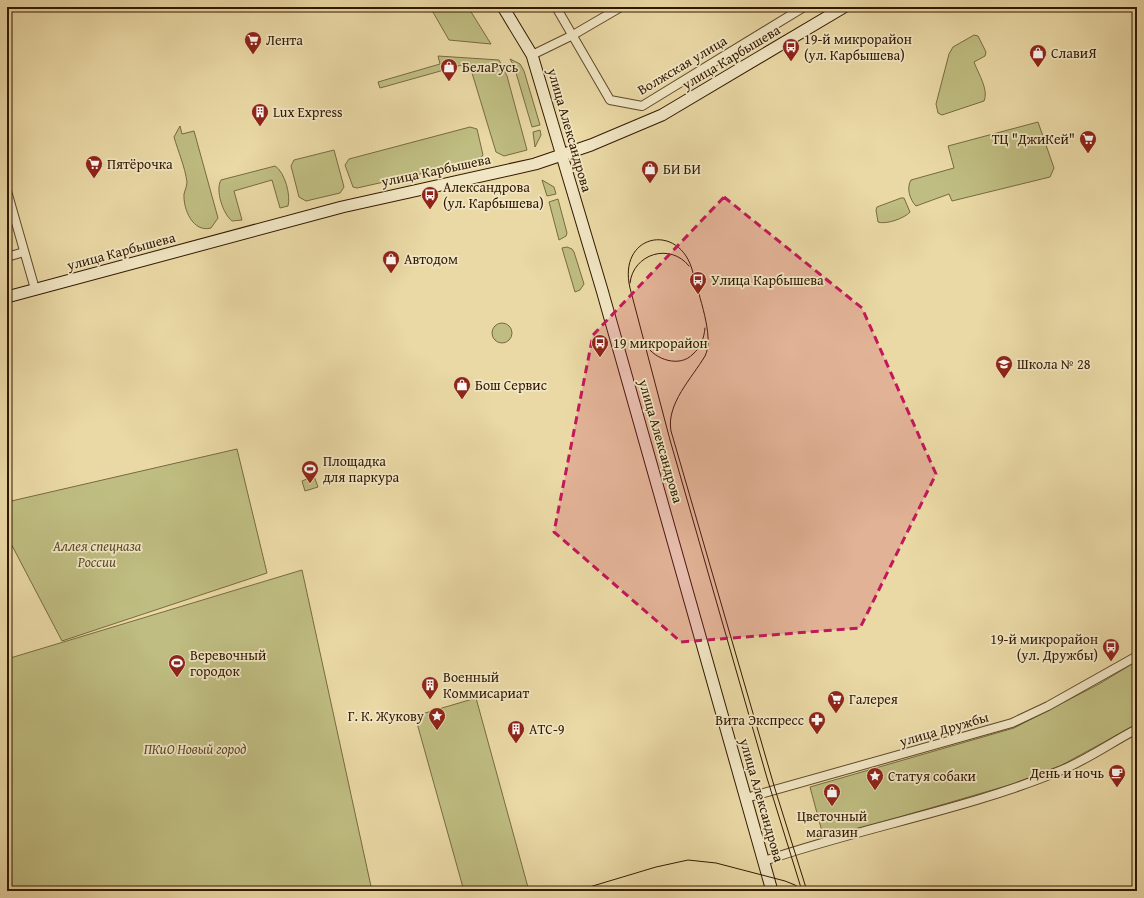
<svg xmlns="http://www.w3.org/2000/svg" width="1144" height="898" font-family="'Gentium Book Plus',serif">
	<rect width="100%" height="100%" fill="#ead9a5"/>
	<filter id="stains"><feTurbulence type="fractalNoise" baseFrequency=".005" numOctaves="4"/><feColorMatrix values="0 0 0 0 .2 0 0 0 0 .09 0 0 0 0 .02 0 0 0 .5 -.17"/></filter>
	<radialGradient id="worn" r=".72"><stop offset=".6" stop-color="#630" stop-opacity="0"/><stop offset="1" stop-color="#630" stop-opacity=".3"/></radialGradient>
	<g fill="#bfbd81" stroke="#786a40">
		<polygon points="430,7 468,7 491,44 449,40"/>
		<path d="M974 35 978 36 986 52 985 56 974 62C978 73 989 90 984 101L942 115 938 113 936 104 949 54 953 47Z"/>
		<polygon points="438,56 499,60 507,76 527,150 504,156 496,152 469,63 380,88 378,82 440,64"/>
		<polygon points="510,59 520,64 524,71 540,125 532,127 514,66"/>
		<path d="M1038 122 1054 168 1050 177 952 201 949 194 916 206C910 200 906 188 911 180L954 168 948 146Z"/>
		<path d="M180 126 182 134 194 131 218 218 211 228C193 233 183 209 184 194 185 190 187 186 187 182 185 167 178 151 174 137Z"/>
		<polygon points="470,127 477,129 483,155 478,161 357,188 353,187 345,165 349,159"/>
		<polygon points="540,130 541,135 535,147 533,132"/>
		<polygon points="334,150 344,187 340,193 306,201 299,197 291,166 294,160"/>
		<path d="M275 166C285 172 291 196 288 206L280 208 272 180 234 191 242 220 232 221C223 214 215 190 221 180Z"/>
		<polygon points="542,180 554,187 556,194 547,196"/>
		<path d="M901 198H904L910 212C905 218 886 225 878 222L876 210 877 207Z"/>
		<polygon points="558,199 567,233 566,236 559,240 549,202"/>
		<polygon points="567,247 572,249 574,252 584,284 580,290 575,292 562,248"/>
		<circle cx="502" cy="333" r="10"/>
		<polygon points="237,449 267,573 62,641 7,536 7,502"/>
		<polygon points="314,476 318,487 305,491 302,481"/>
		<polygon points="302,570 372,891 7,891 7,659"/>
		<polygon points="1137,661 1137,724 1062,765 1013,784 824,839 810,787 1014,728 1099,684"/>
		<polygon points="476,698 529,891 464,891 415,716"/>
	</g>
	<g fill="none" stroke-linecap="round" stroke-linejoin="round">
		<defs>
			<g id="street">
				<polyline points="556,7 610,100 642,106 804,7"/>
				<polyline points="532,55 573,35 621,7"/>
				<polyline points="7,191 35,289"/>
				<polyline points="7,257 24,252"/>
				<polyline points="746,798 1012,723 1048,706 1137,656"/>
				<path d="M764 861C862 827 966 810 1062 770 1088 759 1112 742 1137 729"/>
			</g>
			<g id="secondary">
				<polyline points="503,7 532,55 602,290 772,891"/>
				<polyline points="7,297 342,207 535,164 591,145 662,115 844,7"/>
			</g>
		</defs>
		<use href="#street" stroke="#604829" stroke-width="10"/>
		<use href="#secondary" stroke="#321800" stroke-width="13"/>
		<use href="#street" stroke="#f1e6c4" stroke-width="8"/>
		<use href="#secondary" stroke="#f1e6c4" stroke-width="11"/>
		<g stroke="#321800" stroke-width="1">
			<path d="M630 283C633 254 670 242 689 266"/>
			<path d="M646 345C655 360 680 368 693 354 701 347 704 338 705 328"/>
			<polyline points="576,891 656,867 688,860 716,863 785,881 795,885 803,891"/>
			<path d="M802 891 767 778 670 440 630 288C617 233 681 221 693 273 698 294 715 337 705 356 692 378 666 404 671 431L775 789 807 891"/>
		</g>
	</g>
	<path fill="#c2185b" fill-opacity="0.2" stroke="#c2185b" stroke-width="3" stroke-dasharray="8 5" stroke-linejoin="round" d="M724 197 862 308 936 474 860 628 681 642 554 532 593 335Z"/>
	<defs>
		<symbol id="supermarket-pin" viewBox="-11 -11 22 30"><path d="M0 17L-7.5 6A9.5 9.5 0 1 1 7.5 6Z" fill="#8f2418" stroke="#f1e6c4"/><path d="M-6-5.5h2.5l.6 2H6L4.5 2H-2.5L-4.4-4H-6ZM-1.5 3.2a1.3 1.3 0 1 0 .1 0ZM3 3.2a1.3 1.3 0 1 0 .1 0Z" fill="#fff"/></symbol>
		<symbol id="bus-pin" viewBox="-11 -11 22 30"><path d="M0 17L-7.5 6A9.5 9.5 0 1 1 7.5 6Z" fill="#8f2418" stroke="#f1e6c4"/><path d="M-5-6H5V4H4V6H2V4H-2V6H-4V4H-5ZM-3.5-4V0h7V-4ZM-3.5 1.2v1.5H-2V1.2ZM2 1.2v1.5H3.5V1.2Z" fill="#fff"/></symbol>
		<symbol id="shop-pin" viewBox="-11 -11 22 30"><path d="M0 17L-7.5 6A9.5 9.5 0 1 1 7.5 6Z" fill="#8f2418" stroke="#f1e6c4"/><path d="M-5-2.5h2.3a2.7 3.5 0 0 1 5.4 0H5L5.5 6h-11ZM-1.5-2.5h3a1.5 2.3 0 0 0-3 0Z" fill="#fff"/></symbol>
		<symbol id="building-pin" viewBox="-11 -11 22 30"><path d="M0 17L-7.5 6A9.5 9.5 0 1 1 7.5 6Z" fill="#8f2418" stroke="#f1e6c4"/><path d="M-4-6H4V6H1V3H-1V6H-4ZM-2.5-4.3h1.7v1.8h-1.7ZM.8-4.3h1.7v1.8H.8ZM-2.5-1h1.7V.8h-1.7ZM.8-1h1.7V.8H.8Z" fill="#fff"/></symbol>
		<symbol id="school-pin" viewBox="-11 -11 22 30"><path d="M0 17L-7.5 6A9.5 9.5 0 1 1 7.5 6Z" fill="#8f2418" stroke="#f1e6c4"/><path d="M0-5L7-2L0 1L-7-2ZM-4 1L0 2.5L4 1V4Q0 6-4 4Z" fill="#fff"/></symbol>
		<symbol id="stadium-pin" viewBox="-11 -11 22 30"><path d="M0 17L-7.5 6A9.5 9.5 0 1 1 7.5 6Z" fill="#8f2418" stroke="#f1e6c4"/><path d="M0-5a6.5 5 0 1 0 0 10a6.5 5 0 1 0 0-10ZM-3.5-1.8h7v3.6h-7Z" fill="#fff"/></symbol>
		<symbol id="sight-pin" viewBox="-11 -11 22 30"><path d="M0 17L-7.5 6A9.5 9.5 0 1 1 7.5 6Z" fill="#8f2418" stroke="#f1e6c4"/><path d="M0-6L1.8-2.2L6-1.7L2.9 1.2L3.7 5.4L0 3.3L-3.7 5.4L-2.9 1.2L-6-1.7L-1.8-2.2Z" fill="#fff"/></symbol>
		<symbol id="pharmacy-pin" viewBox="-11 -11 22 30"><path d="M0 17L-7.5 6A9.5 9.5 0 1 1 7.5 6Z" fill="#8f2418" stroke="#f1e6c4"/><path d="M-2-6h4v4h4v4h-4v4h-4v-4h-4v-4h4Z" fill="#fff"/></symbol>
		<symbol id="cafe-pin" viewBox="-11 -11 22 30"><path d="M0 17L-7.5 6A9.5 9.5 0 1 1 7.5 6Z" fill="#8f2418" stroke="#f1e6c4"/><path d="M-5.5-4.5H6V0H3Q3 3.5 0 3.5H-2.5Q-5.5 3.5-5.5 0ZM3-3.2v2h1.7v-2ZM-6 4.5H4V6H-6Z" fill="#fff"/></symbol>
	</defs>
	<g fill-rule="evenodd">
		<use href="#supermarket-pin" x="243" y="30" width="20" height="27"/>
		<use href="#bus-pin" x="781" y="37" width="20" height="27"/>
		<use href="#shop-pin" x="1028" y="43" width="20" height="27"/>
		<use href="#shop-pin" x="439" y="57" width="20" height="27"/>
		<use href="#building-pin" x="250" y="102" width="20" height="27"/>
		<use href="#supermarket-pin" x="1078" y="129" width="20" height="27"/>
		<use href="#supermarket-pin" x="84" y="154" width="20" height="27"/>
		<use href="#shop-pin" x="640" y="159" width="20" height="27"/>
		<use href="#bus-pin" x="420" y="185" width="20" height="27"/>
		<use href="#shop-pin" x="381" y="249" width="20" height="27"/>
		<use href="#bus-pin" x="688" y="270" width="20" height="27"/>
		<use href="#bus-pin" x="590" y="333" width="20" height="27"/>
		<use href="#school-pin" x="994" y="354" width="20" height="27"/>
		<use href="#shop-pin" x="452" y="375" width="20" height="27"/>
		<use href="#stadium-pin" x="300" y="459" width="20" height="27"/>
		<use href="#bus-pin" x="1101" y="637" width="20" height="27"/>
		<use href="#stadium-pin" x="167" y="653" width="20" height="27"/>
		<use href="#building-pin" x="420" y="675" width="20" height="27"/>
		<use href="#supermarket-pin" x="826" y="689" width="20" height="27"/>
		<use href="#sight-pin" x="427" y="706" width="20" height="27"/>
		<use href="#pharmacy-pin" x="807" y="710" width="20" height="27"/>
		<use href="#building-pin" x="506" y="719" width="20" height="27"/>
		<use href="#cafe-pin" x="1107" y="763" width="20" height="27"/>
		<use href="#sight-pin" x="865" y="766" width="20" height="27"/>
		<use href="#shop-pin" x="822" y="782" width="20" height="27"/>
	</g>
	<g text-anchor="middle" stroke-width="3.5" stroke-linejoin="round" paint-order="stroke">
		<g font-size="14" fill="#321800" stroke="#f1e6c4" text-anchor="start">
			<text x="804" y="44">19-й микрорайон<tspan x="804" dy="16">(ул. Карбышева)</tspan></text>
			<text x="266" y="45">Лента</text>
			<text x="1051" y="58">СлавиЯ</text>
			<text x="462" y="72">БелаРусь</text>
			<text x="273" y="117">Lux Express</text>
			<text x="1075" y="144" text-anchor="end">ТЦ "ДжиКей"</text>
			<text x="107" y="169">Пятёрочка</text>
			<text x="663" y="174">БИ БИ</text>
			<text x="443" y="192">Александрова<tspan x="443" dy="16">(ул. Карбышева)</tspan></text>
			<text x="404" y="264">Автодом</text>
			<text x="711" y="285">Улица Карбышева</text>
			<text x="613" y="348">19 микрорайон</text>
			<text x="1017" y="369">Школа № 28</text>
			<text x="475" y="390">Бош Сервис</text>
			<text x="323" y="466">Площадка<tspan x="323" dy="16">для паркура</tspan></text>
			<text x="1098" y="644" text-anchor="end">19-й микрорайон<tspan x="1098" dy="16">(ул. Дружбы)</tspan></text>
			<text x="190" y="660">Веревочный<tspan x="190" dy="16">городок</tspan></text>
			<text x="443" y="682">Военный<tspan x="443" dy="16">Коммисариат</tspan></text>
			<text x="849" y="704">Галерея</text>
			<text x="424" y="721" text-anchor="end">Г. К. Жукову</text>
			<text x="804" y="725" text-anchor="end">Вита Экспресс</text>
			<text x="529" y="734">АТС-9</text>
			<text x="1104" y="778" text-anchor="end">День и ночь</text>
			<text x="888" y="781">Статуя собаки</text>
			<text x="832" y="821" text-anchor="middle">Цветочный<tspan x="832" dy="16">магазин</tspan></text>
		</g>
		<g font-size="14" fill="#321800" stroke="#f1e6c4">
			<text transform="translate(731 57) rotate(-31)" y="5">улица Карбышева</text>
			<text transform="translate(682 65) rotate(-31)" y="5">Волжская улица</text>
			<text transform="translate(570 130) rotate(74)" y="5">улица Александрова</text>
			<text transform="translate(436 170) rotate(-12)" y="5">улица Карбышева</text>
			<text transform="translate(121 251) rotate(-15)" y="5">улица Карбышева</text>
			<text transform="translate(661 441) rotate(74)" y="5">улица Александрова</text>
			<text transform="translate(944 729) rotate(-16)" y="5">улица Дружбы</text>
			<text transform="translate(762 800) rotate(74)" y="5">улица Александрова</text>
		</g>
		<g font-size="14" font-style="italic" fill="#5c4a27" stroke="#f1e6c4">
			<text x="97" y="551">Аллея спецназа<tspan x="97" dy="16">России</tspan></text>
			<text x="195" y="754">ПКиО Новый город</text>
		</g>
	</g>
	<rect width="1144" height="898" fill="none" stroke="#ead9a5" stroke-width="24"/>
	<rect x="8" y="8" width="1128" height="882" fill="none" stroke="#321800" stroke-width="2"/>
	<rect x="12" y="12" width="1120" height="874" fill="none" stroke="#321800"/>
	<rect width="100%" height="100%" filter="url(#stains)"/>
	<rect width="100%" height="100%" fill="url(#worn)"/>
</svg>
